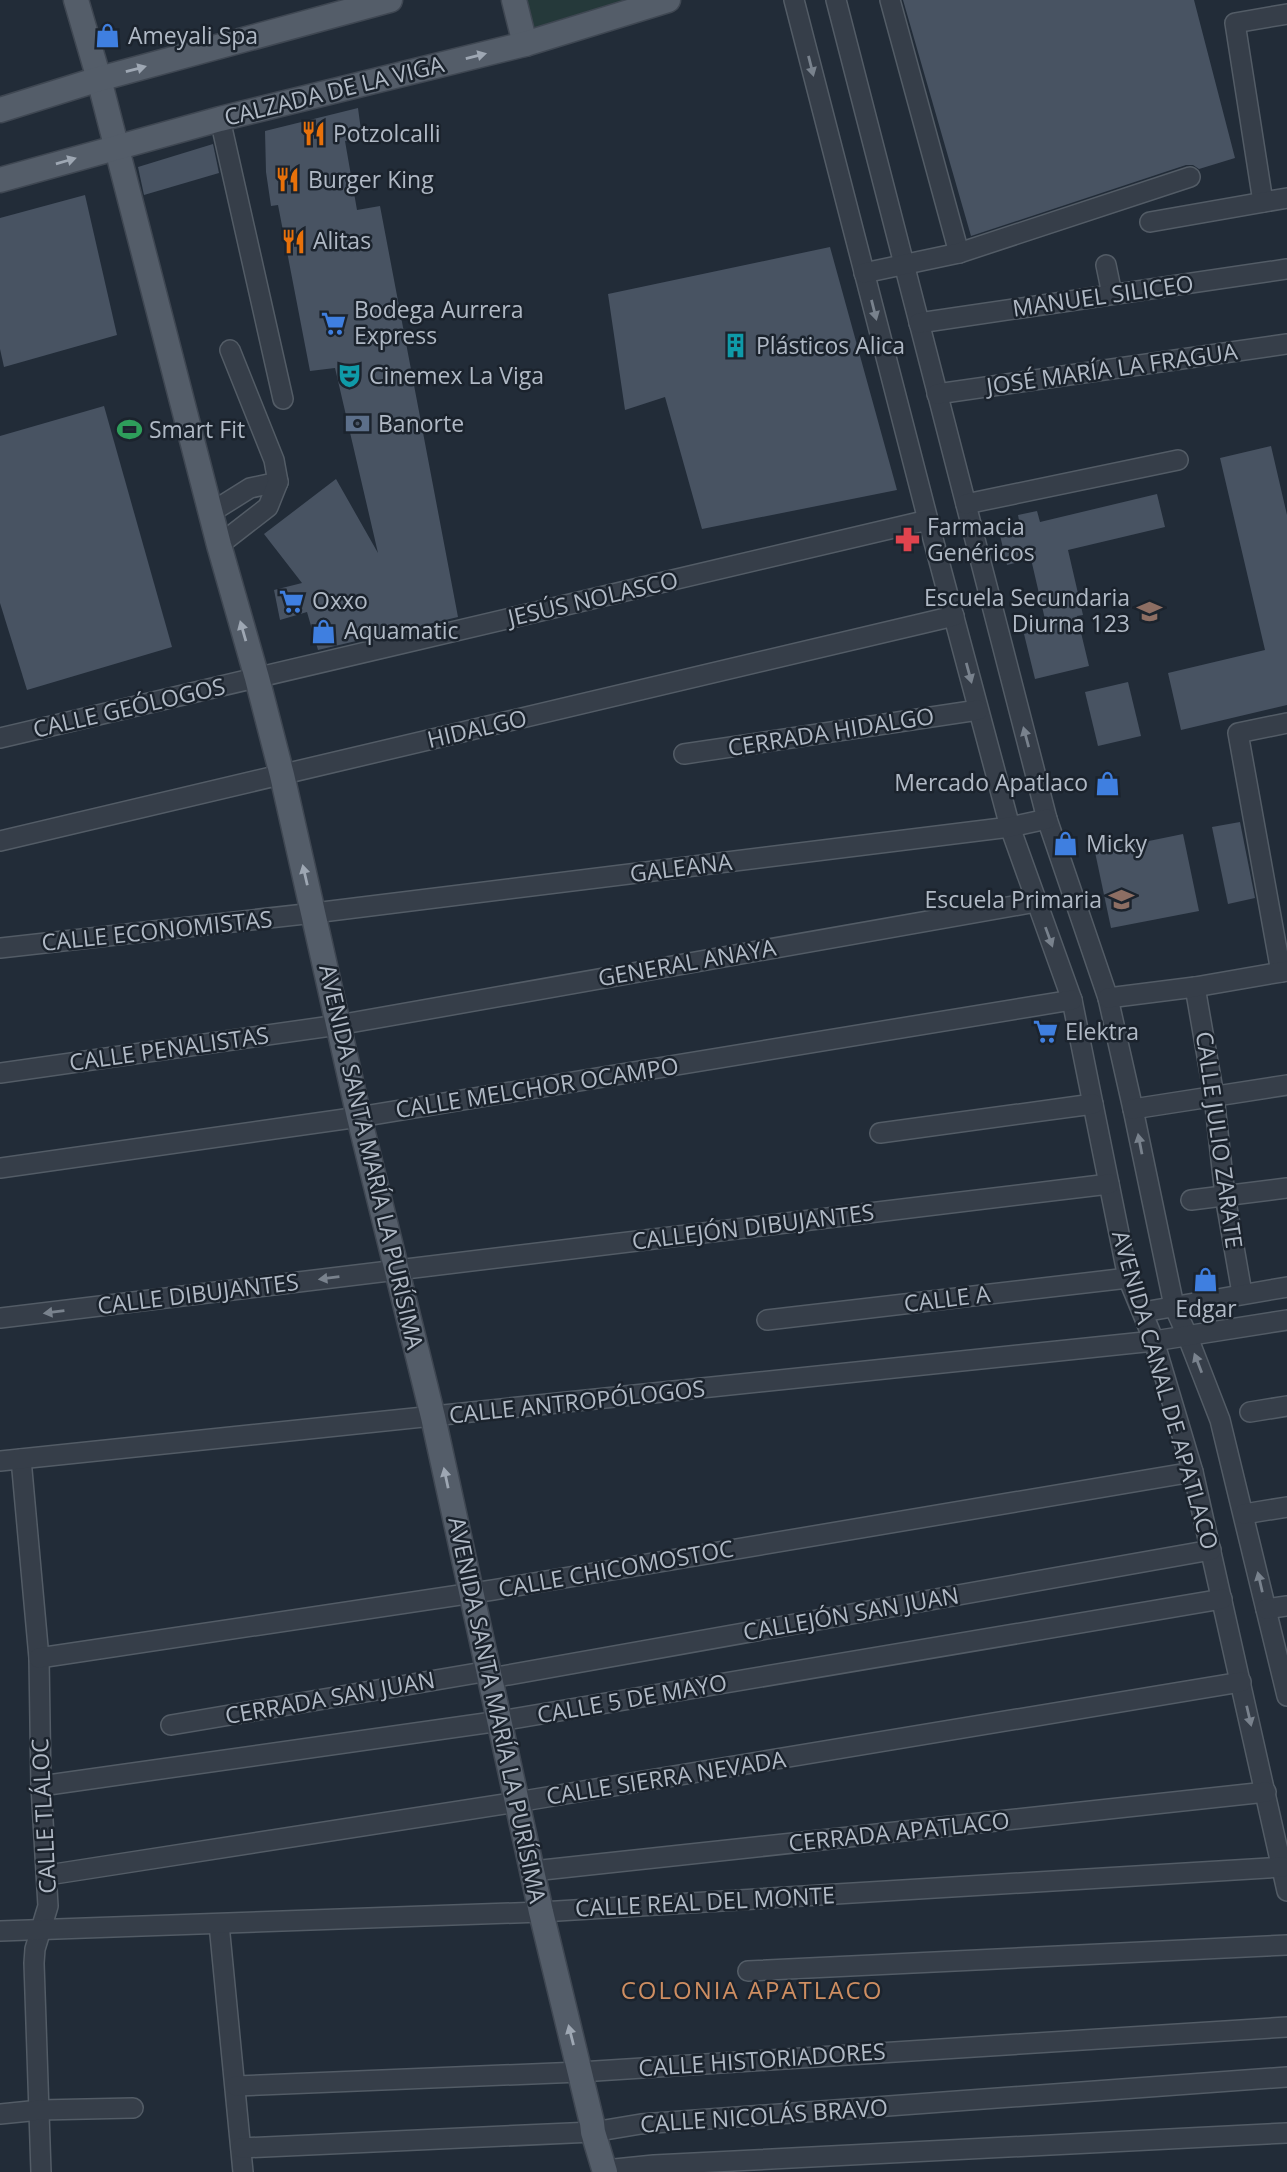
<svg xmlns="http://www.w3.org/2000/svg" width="1287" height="2172" font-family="'Open Sans',sans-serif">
	<rect width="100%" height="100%" fill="#222c38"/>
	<polygon fill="#25393a" points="521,0 646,0 530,35"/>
	<g fill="#485362">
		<polygon points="903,0 1194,0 1235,158 1199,169 1193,165 1186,165 971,236"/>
		<polygon points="358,108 362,138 345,141 357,210 380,206 458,617 318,650 307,612 280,620 274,590 302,583 264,534 336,479 378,553 335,368 310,371 278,205 271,206 266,172 265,131"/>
		<polygon points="213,144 219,173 144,195 138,167"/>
		<polygon points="85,195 117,335 4,367 0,349 0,218"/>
		<polygon points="830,247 897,490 702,529 665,397 625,410 608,294"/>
		<polygon points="104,406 172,647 27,690 0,603 0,436"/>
		<polygon points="1271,446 1287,515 1287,705 1181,730 1168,673 1265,650 1220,458"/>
		<polygon points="1157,494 1165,527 1068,550 1083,615 1077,616 1089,666 1035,679 1024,634 1047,628 1031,559 1007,565 999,531 1020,526 1018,515 1037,511 1040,522"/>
		<polygon points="1128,682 1141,736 1098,746 1085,692"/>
		<polygon points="1240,822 1255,898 1228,904 1212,827"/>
		<polygon points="1183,834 1199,911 1111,928 1095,852"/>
	</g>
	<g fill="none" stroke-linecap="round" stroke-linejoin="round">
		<defs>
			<g id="minor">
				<polyline points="794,0 928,520 1010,827 1072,1000 1128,1278 1154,1341 1193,1472 1287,1891"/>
				<polyline points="836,0 1047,819 1108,998 1133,1109 1174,1306 1187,1335 1220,1420 1287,1696"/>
				<polyline points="890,0 959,253"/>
				<polyline points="220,119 283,399"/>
				<polyline points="1263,202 1235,23 1287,14"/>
				<polyline points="1150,222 1287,198"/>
				<polyline points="1106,265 1112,294"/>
				<polyline points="864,273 959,253 1190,177"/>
				<polyline points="919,323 1287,269"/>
				<polyline points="937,394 1287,344"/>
				<polyline points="966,504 1178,460"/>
				<polyline points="210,513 250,488 278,482"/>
				<polyline points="219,545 268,507 278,482 274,460 230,350"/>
				<polyline points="0,738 928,520"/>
				<polyline points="684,754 978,710"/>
				<polyline points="0,841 954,616"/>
				<polyline points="0,948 314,913 1010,827 1047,819"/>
				<polyline points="1281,972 1238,733 1287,723"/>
				<polyline points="1195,987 1214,1096 1225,1196 1242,1293"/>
				<polyline points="1108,998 1195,987 1287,971"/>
				<polyline points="0,1073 338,1025 1036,902"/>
				<polyline points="1133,1109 1287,1085"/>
				<polyline points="880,1133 1093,1104"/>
				<polyline points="0,1168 359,1117 1072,1000"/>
				<polyline points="1191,1200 1287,1188"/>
				<polyline points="1143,1312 1287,1287"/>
				<polyline points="0,1318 1109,1184"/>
				<polyline points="767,1320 1128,1278"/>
				<polyline points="1250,1412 1287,1406"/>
				<polyline points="21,1459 39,1658 41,1786 48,1906 35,1949 34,1963 41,2172"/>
				<polyline points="0,1461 1154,1341 1287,1320"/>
				<polyline points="1244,1514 1287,1507"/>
				<polyline points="1266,1609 1287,1606"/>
				<polyline points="39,1658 493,1590 1193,1472"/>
				<polyline points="491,1678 1211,1550"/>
				<polyline points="171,1725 489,1671"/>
				<polyline points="41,1786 500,1721 1222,1599"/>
				<polyline points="533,1871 1266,1792"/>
				<polyline points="48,1875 517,1802 1241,1682"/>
				<polyline points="219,1924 243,2172"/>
				<polyline points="0,1931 541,1912 1283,1867"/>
				<polyline points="748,1971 1287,1945"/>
				<polyline points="236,2086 580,2072 1287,2027"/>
				<polyline points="0,2114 40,2110 133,2108"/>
				<polyline points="241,2148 593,2132 641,2124 1287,2077"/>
				<polyline points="605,2170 654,2165 1287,2133"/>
			</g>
			<g id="major">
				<polyline points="76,0 99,79 219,545 257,678 282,775 359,1117 433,1417 541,1912 592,2123 593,2132 605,2172"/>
				<polyline points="514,0 525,44"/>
				<polyline points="0,110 99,79 390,0"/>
				<polyline points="0,180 220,119 525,44 668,0"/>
			</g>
		</defs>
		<use href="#minor" stroke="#535c66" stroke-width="22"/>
		<use href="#major" stroke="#3f4752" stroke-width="27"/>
		<use href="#minor" stroke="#363e49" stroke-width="19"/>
		<use href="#major" stroke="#545d69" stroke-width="24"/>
	</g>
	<defs><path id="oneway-solid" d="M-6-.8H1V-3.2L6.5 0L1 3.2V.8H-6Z" transform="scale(1.75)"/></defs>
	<g fill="#9ea7b3">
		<use href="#oneway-solid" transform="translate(476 56) rotate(-14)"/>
		<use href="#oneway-solid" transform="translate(136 69) rotate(-15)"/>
		<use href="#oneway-solid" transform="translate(66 161) rotate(-16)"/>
		<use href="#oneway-solid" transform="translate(243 631) rotate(-106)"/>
		<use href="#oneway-solid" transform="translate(305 875) rotate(-103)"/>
		<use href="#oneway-solid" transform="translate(446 1478) rotate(-102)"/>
		<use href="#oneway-solid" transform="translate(571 2035) rotate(-104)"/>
	</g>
	<g fill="#79828d">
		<use href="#oneway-solid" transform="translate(811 66) rotate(76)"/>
		<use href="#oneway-solid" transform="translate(874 310) rotate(76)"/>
		<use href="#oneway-solid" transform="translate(969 673) rotate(75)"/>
		<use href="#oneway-solid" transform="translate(1026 737) rotate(-105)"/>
		<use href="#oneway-solid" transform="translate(1049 937) rotate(70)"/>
		<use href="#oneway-solid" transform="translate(1140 1144) rotate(-101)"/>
		<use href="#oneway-solid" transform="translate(329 1278) rotate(173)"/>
		<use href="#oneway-solid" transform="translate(54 1312) rotate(173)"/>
		<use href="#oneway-solid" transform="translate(1198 1363) rotate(-111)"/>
		<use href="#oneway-solid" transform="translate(1260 1582) rotate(-103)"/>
		<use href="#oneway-solid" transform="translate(1249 1716) rotate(77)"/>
	</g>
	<defs>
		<symbol id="shop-bare" viewBox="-9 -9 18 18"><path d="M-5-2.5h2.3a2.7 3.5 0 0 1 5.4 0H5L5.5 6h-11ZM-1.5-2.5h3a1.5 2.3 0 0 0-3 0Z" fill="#3f7fe0" stroke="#1b232d" stroke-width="2.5" paint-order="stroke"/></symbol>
		<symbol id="restaurant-bare" viewBox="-9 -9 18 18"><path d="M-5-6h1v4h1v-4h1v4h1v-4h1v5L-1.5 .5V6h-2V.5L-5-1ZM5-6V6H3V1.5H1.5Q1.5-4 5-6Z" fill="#e8710a" stroke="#1b232d" stroke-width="2.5" paint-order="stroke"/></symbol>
		<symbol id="supermarket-bare" viewBox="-9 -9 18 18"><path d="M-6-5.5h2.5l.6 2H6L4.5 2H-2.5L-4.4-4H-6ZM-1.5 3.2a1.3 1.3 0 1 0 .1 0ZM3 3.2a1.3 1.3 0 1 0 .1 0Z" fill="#3f7fe0" stroke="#1b232d" stroke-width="2.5" paint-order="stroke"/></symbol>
		<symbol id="building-bare" viewBox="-9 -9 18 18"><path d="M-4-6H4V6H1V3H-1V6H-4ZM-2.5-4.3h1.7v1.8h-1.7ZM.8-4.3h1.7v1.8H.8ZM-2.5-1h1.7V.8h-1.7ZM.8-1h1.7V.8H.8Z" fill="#0f9aa8" stroke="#1b232d" stroke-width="2.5" paint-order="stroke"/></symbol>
		<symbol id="theatre-bare" viewBox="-9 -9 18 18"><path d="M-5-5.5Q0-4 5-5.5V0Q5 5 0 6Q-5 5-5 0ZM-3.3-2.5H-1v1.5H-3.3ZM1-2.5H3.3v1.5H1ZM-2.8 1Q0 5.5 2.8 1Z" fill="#0f9aa8" stroke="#1b232d" stroke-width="2.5" paint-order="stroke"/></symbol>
		<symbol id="bank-bare" viewBox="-9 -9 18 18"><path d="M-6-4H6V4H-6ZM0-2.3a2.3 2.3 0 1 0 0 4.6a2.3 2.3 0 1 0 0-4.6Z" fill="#5c6f8a" stroke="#1b232d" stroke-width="2.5" paint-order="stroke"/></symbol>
		<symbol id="stadium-bare" viewBox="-9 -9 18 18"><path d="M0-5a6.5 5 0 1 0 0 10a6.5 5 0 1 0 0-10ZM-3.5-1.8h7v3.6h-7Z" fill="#2e9e5b" stroke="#1b232d" stroke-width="2.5" paint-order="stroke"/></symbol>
		<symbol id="pharmacy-bare" viewBox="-9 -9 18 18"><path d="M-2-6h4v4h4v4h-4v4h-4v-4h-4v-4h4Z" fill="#e0444e" stroke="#1b232d" stroke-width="2.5" paint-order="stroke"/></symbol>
		<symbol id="school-bare" viewBox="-9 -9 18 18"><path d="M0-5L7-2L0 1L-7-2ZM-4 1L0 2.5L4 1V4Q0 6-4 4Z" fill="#8d6e63" stroke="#1b232d" stroke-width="2.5" paint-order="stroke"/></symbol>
	</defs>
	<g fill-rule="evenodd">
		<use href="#shop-bare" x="90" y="18" width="35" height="35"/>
		<use href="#restaurant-bare" x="296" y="116" width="35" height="35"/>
		<use href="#restaurant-bare" x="270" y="162" width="35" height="35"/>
		<use href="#restaurant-bare" x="276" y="224" width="35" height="35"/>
		<use href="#supermarket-bare" x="316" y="306" width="35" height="35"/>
		<use href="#building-bare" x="718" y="328" width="35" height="35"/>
		<use href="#theatre-bare" x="332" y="358" width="35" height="35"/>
		<use href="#bank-bare" x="340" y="406" width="35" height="35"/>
		<use href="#stadium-bare" x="112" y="412" width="35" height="35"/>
		<use href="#pharmacy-bare" x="890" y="522" width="35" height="35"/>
		<use href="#supermarket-bare" x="274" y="584" width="35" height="35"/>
		<use href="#school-bare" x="1132" y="594" width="35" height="35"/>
		<use href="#shop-bare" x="306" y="614" width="35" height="35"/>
		<use href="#shop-bare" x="1090" y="766" width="35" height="35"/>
		<use href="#shop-bare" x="1048" y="826" width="35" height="35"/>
		<use href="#school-bare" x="1104" y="882" width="35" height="35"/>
		<use href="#supermarket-bare" x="1028" y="1014" width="35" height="35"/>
		<use href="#shop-bare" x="1188" y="1262" width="35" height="35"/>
	</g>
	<g text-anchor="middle" stroke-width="5" stroke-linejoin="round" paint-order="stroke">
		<g font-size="23" fill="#b0b9c5" stroke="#1b232d" text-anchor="start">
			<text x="128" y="44">Ameyali Spa</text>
			<text x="333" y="142">Potzolcalli</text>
			<text x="308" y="188">Burger King</text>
			<text x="313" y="249">Alitas</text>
			<text x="354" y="318">Bodega Aurrera<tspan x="354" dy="26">Express</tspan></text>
			<text x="756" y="354">Plásticos Alica</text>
			<text x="369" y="384">Cinemex La Viga</text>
			<text x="378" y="432">Banorte</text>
			<text x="149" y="438">Smart Fit</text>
			<text x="927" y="535">Farmacia<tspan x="927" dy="26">Genéricos</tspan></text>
			<text x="1130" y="606" text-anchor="end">Escuela Secundaria<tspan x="1130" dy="26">Diurna 123</tspan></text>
			<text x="312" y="609">Oxxo</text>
			<text x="344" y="639">Aquamatic</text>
			<text x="1088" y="791" text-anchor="end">Mercado Apatlaco</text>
			<text x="1086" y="852">Micky</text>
			<text x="1102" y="908" text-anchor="end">Escuela Primaria</text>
			<text x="1065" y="1040">Elektra</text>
			<text x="1206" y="1317" text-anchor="middle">Edgar</text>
		</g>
		<g font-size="23" fill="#b0b9c5" stroke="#1b232d">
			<text transform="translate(334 91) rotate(-14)" y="8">CALZADA DE LA VIGA</text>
			<text transform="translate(1103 296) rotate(-8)" y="8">MANUEL SILICEO</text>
			<text transform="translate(1112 369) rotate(-8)" y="8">JOSÉ MARÍA LA FRAGUA</text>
			<text transform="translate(593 599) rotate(-13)" y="8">JESÚS NOLASCO</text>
			<text transform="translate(129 708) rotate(-13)" y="8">CALLE GEÓLOGOS</text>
			<text transform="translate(477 729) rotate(-13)" y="8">HIDALGO</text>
			<text transform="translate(831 732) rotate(-9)" y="8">CERRADA HIDALGO</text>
			<text transform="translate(681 868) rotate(-7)" y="8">GALEANA</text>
			<text transform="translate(157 931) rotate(-6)" y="8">CALLE ECONOMISTAS</text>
			<text transform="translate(687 963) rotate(-10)" y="8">GENERAL ANAYA</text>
			<text transform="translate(169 1049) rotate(-8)" y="8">CALLE PENALISTAS</text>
			<text transform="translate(537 1088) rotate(-9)" y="8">CALLE MELCHOR OCAMPO</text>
			<text transform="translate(1219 1140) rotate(82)" y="8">CALLE JULIO ZARATE</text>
			<text transform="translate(371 1157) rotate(77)" y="8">AVENIDA SANTA MARÍA LA PURÍSIMA</text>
			<text transform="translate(753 1227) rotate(-7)" y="8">CALLEJÓN DIBUJANTES</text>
			<text transform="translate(198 1294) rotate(-7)" y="8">CALLE DIBUJANTES</text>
			<text transform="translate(947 1299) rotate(-7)" y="8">CALLE A</text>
			<text transform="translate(1165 1390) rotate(74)" y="8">AVENIDA CANAL DE APATLACO</text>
			<text transform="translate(577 1402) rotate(-6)" y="8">CALLE ANTROPÓLOGOS</text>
			<text transform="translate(616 1569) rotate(-10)" y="8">CALLE CHICOMOSTOC</text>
			<text transform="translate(851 1614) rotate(-10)" y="8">CALLEJÓN SAN JUAN</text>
			<text transform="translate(330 1698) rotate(-10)" y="8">CERRADA SAN JUAN</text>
			<text transform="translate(632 1699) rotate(-10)" y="8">CALLE 5 DE MAYO</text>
			<text transform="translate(497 1710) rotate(78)" y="8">AVENIDA SANTA MARÍA LA PURÍSIMA</text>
			<text transform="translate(666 1778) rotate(-9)" y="8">CALLE SIERRA NEVADA</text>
			<text transform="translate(44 1816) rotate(-93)" y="8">CALLE TLÁLOC</text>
			<text transform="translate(899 1832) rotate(-6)" y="8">CERRADA APATLACO</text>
			<text transform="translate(705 1902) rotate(-3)" y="8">CALLE REAL DEL MONTE</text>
			<text transform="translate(762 2060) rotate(-4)" y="8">CALLE HISTORIADORES</text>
			<text transform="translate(764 2116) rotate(-4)" y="8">CALLE NICOLÁS BRAVO</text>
		</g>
		<g font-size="24" letter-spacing="2" fill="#ce8e62" stroke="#1b232d">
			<text x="752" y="1999">COLONIA APATLACO</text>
		</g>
	</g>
</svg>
